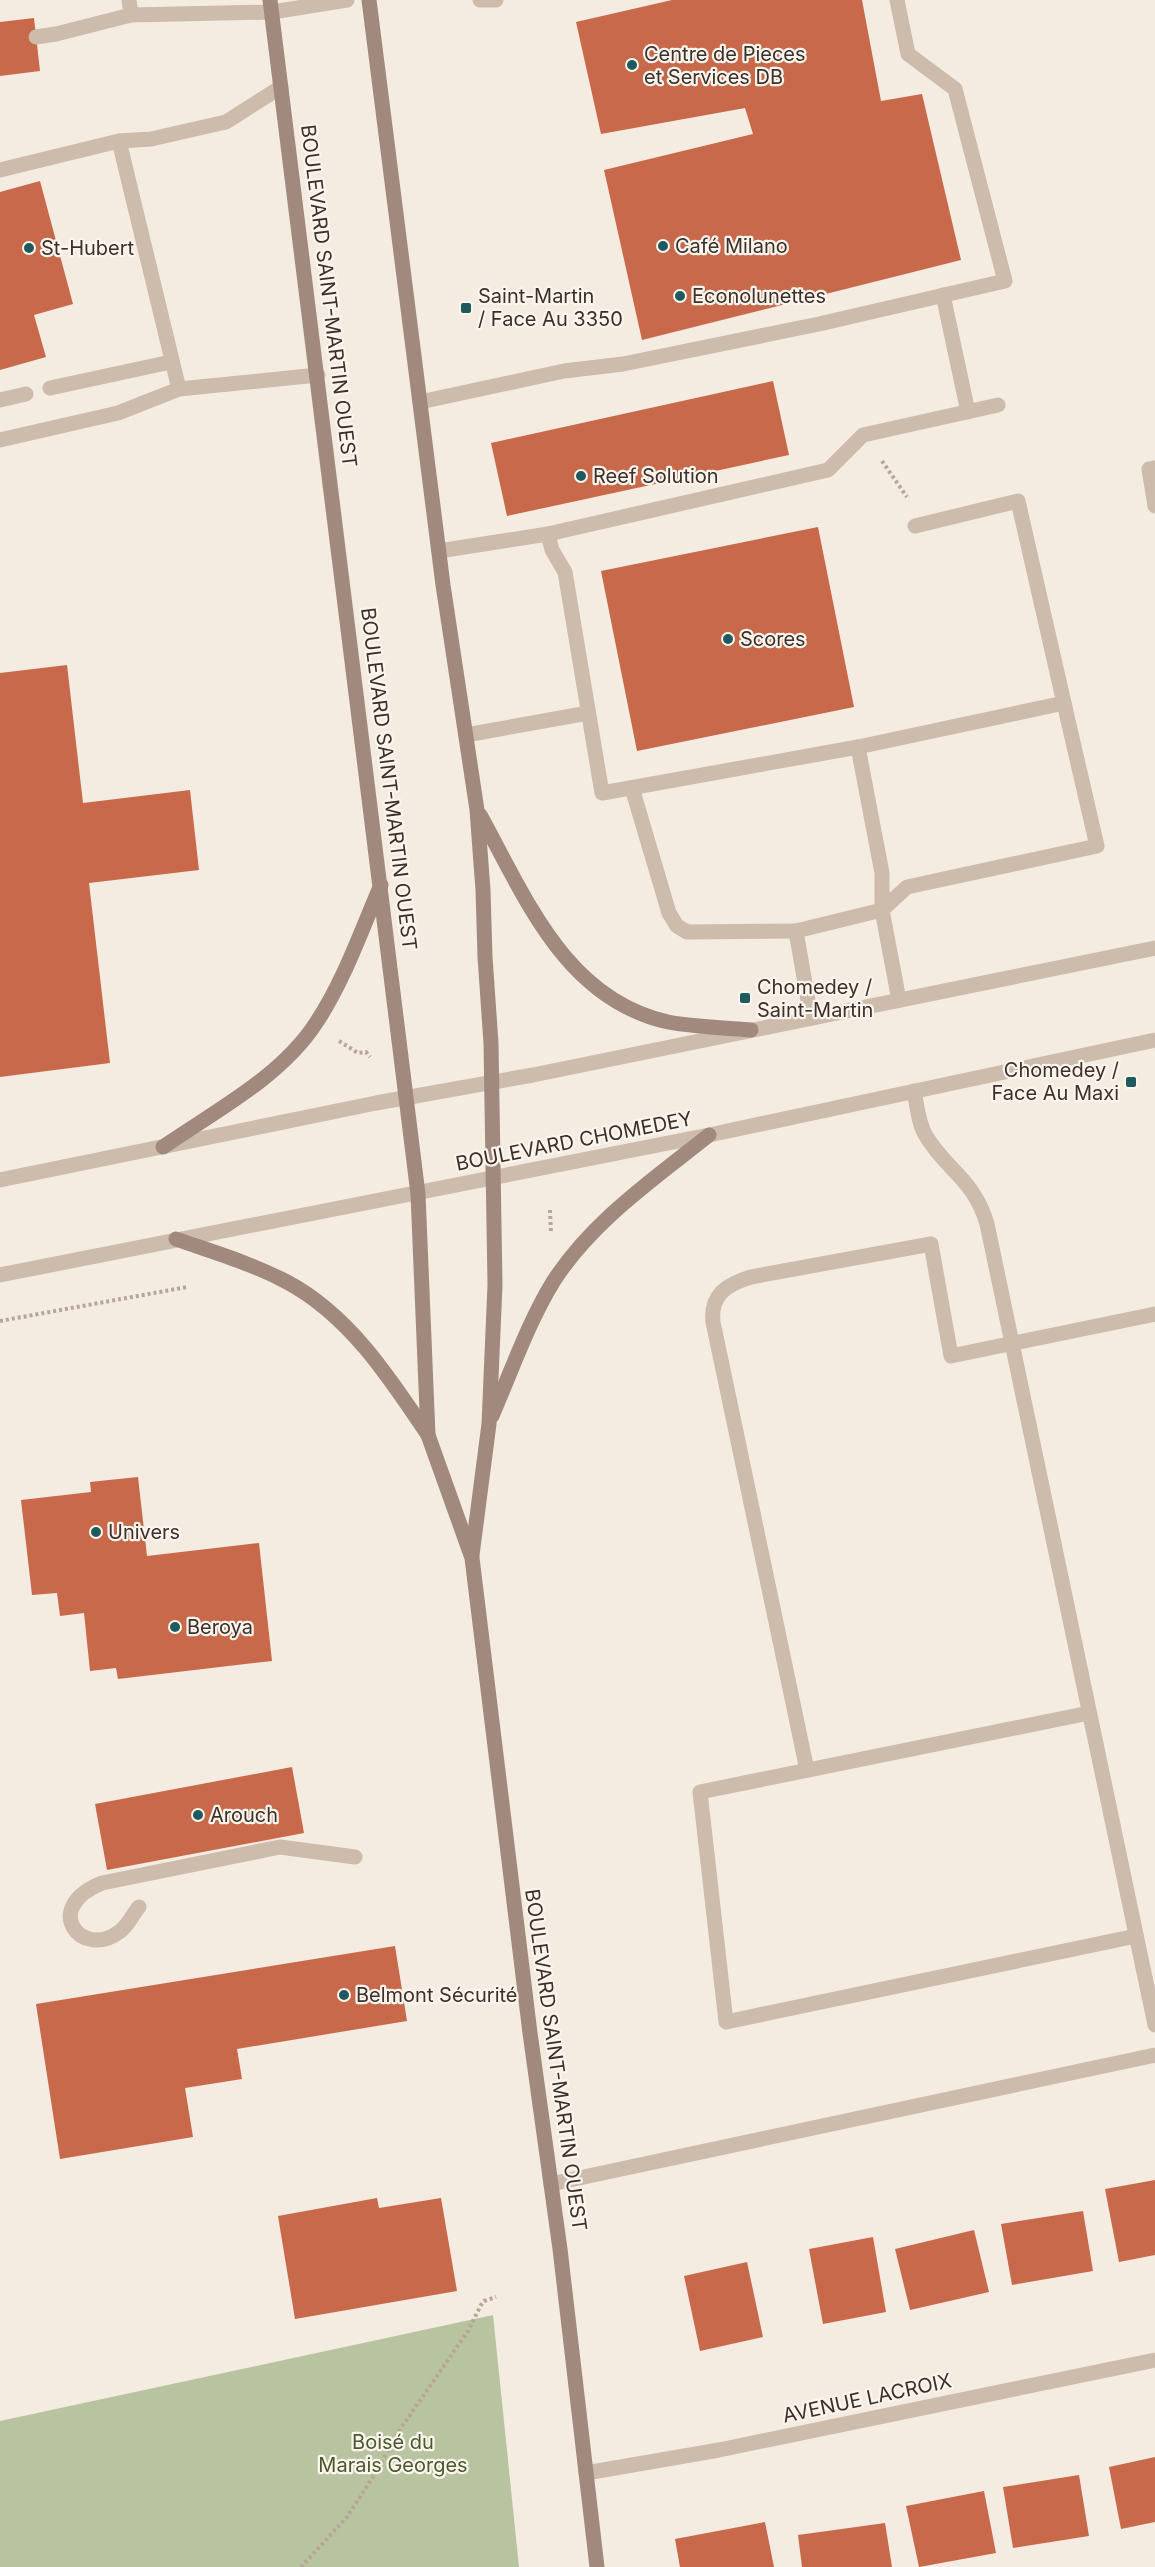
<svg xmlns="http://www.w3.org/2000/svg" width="1155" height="2567" font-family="Inter,sans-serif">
	<rect width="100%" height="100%" fill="#f4ebe1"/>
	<polygon fill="#b8c4a0" points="493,2315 519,2567 0,2567 0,2421"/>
	<g fill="#c8694b">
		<polygon points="672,0 862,0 881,101 922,94 961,260 642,340 604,170 753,134 745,108 601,134 576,22"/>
		<polygon points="34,18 40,71 0,76 0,22"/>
		<polygon points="40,181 73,304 34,315 46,357 0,370 0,192"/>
		<polygon points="773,381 789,455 507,516 491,443"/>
		<polygon points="818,527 854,707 637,751 601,571"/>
		<polygon points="67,665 83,803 190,790 199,870 89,883 110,1063 0,1077 0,673"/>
		<polygon points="138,1477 147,1556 259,1543 272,1661 118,1679 116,1668 90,1671 84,1613 60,1616 57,1593 32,1595 21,1500 91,1492 90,1482"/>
		<polygon points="292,1767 304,1833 107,1870 95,1804"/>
		<polygon points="395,1946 407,2021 237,2049 242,2079 185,2088 193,2137 60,2159 36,2004"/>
		<polygon points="1155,2180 1155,2255 1119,2262 1105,2189"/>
		<polygon points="377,2198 379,2208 441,2198 457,2291 295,2319 278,2216"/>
		<polygon points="1083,2211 1093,2271 1012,2285 1001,2224"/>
		<polygon points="974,2230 989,2292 910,2310 895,2249"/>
		<polygon points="873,2237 886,2312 823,2324 809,2249"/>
		<polygon points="747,2262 763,2337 700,2351 684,2276"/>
		<polygon points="1155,2457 1155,2522 1121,2529 1109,2467"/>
		<polygon points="1079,2475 1089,2536 1013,2548 1003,2487"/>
		<polygon points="984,2491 996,2553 919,2567 906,2506"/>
		<polygon points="765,2522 774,2567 680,2567 675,2539"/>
		<polygon points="885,2523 892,2567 802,2567 798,2535"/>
	</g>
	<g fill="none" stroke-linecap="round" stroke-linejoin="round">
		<g stroke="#b9a596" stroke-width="4" stroke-dasharray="3 3" stroke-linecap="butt">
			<polyline points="882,461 907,497"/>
			<polyline points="339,1041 358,1053 366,1052 370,1057"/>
			<polyline points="550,1210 551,1233"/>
			<polyline points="0,1321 187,1287"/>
			<polyline points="301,2567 347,2517 373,2477 401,2428 468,2331 481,2305 484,2301 496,2297"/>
		</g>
		<g stroke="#cdbbac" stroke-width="15">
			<polyline points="129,0 131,15 272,12 347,0"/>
			<polyline points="480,0 496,0"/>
			<polyline points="36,37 56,34 131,15"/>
			<polyline points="119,141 179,389 318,375"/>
			<polyline points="0,170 119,141 151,139 226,122 281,87"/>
			<polyline points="943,295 968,412"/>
			<polyline points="50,388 171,362"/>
			<polyline points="0,400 26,394"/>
			<polyline points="420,402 564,371 623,364 819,324 1005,281 955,89 908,54 897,0"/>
			<polyline points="0,440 118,413 179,389"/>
			<polyline points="1155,468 1149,469 1155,506"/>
			<polyline points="915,526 1018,501 1064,703"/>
			<polyline points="548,534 828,470 863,435 998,405"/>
			<polyline points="439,551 548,534 552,550 565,572 602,793 858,747 882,873 882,910"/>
			<polyline points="466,735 588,713"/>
			<polyline points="858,747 1064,703 1097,846 907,887 882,910"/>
			<polyline points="632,788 669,913 677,926 687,932 796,931"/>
			<polyline points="811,1018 796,931 882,910 899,1000"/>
			<path d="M914 1091C917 1105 918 1123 926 1136 947 1171 974 1179 987 1224L1155 2025"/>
			<polyline points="1089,1713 700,1792 726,2022 1136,1936"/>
			<path d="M807 1770 713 1322C710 1295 727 1284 751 1277L931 1244 951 1356 1155 1314"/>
			<path d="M139 1907C132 1915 128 1926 119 1932 82 1960 40 1908 102 1883L280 1847 355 1857"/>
			<polyline points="551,2184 1155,2055"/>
		</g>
		<polyline stroke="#cdbbac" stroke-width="15" points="586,2473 719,2450 1155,2360"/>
		<g stroke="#cdbbac" stroke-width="15">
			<polyline points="0,1180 376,1103 533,1075 1155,948"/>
			<polyline points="0,1275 709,1135 1155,1040"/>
		</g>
		<g stroke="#a18a7d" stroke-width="15">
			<polyline points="270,0 418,1194 428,1435 472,1558 530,2033 560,2249 597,2567"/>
			<polyline points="369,0 443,585 477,810 483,890 485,957 491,1043 495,1285 489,1424 472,1555"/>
			<path d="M480 815C526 898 565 999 668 1022 695 1027 724 1028 751 1030"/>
			<path d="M163 1147C215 1111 281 1077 316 1023 344 981 361 931 381 885"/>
			<path d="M176 1239C213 1252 251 1263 287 1282 349 1315 390 1378 428 1435"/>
			<path d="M492 1416C511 1372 528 1323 553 1282 592 1221 654 1179 709 1135"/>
		</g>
	</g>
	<g fill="#1f5a5e" stroke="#fbf5ee" stroke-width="2">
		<circle cx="632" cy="65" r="6"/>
		<circle cx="663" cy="246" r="6"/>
		<circle cx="29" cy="248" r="6"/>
		<circle cx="680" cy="296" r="6"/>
		<rect x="460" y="302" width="12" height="12" rx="3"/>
		<circle cx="581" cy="476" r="6"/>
		<circle cx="728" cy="639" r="6"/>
		<rect x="739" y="992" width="12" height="12" rx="3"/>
		<rect x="1125" y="1076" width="12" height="12" rx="3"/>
		<circle cx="96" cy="1532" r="6"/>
		<circle cx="175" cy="1627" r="6"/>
		<circle cx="198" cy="1815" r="6"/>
		<circle cx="344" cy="1995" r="6"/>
	</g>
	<g text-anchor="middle" stroke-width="4.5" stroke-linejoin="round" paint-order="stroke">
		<g font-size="20" fill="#3b302b" stroke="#fbf5ee" text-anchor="start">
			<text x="644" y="61">Centre de Pieces<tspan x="644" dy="23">et Services DB</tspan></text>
			<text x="675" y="253">Café Milano</text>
			<text x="41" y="255">St-Hubert</text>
			<text x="478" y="303">Saint-Martin<tspan x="478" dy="23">/ Face Au 3350</tspan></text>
			<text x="692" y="303">Econolunettes</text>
			<text x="593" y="483">Reef Solution</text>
			<text x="740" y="646">Scores</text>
			<text x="757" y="994">Chomedey /<tspan x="757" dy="23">Saint-Martin</tspan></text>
			<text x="1119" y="1077" text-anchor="end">Chomedey /<tspan x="1119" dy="23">Face Au Maxi</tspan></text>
			<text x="108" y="1539">Univers</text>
			<text x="187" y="1634">Beroya</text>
			<text x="210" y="1822">Arouch</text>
			<text x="356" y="2002">Belmont Sécurité</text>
		</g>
		<g font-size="20" fill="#3b302b" stroke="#fbf5ee">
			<text transform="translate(329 296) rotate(83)" y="7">BOULEVARD SAINT-MARTIN OUEST</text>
			<text transform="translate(389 779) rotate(83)" y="7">BOULEVARD SAINT-MARTIN OUEST</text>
			<text transform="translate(574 1141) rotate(-11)" y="7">BOULEVARD CHOMEDEY</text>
			<text transform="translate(556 2060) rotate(82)" y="7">BOULEVARD SAINT-MARTIN OUEST</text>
			<text transform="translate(867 2398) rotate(-12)" y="7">AVENUE LACROIX</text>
		</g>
		<g font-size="20" fill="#4a5a2e" stroke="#fbf5ee">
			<text x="393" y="2449">Boisé du<tspan x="393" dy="23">Marais Georges</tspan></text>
		</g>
	</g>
</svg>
